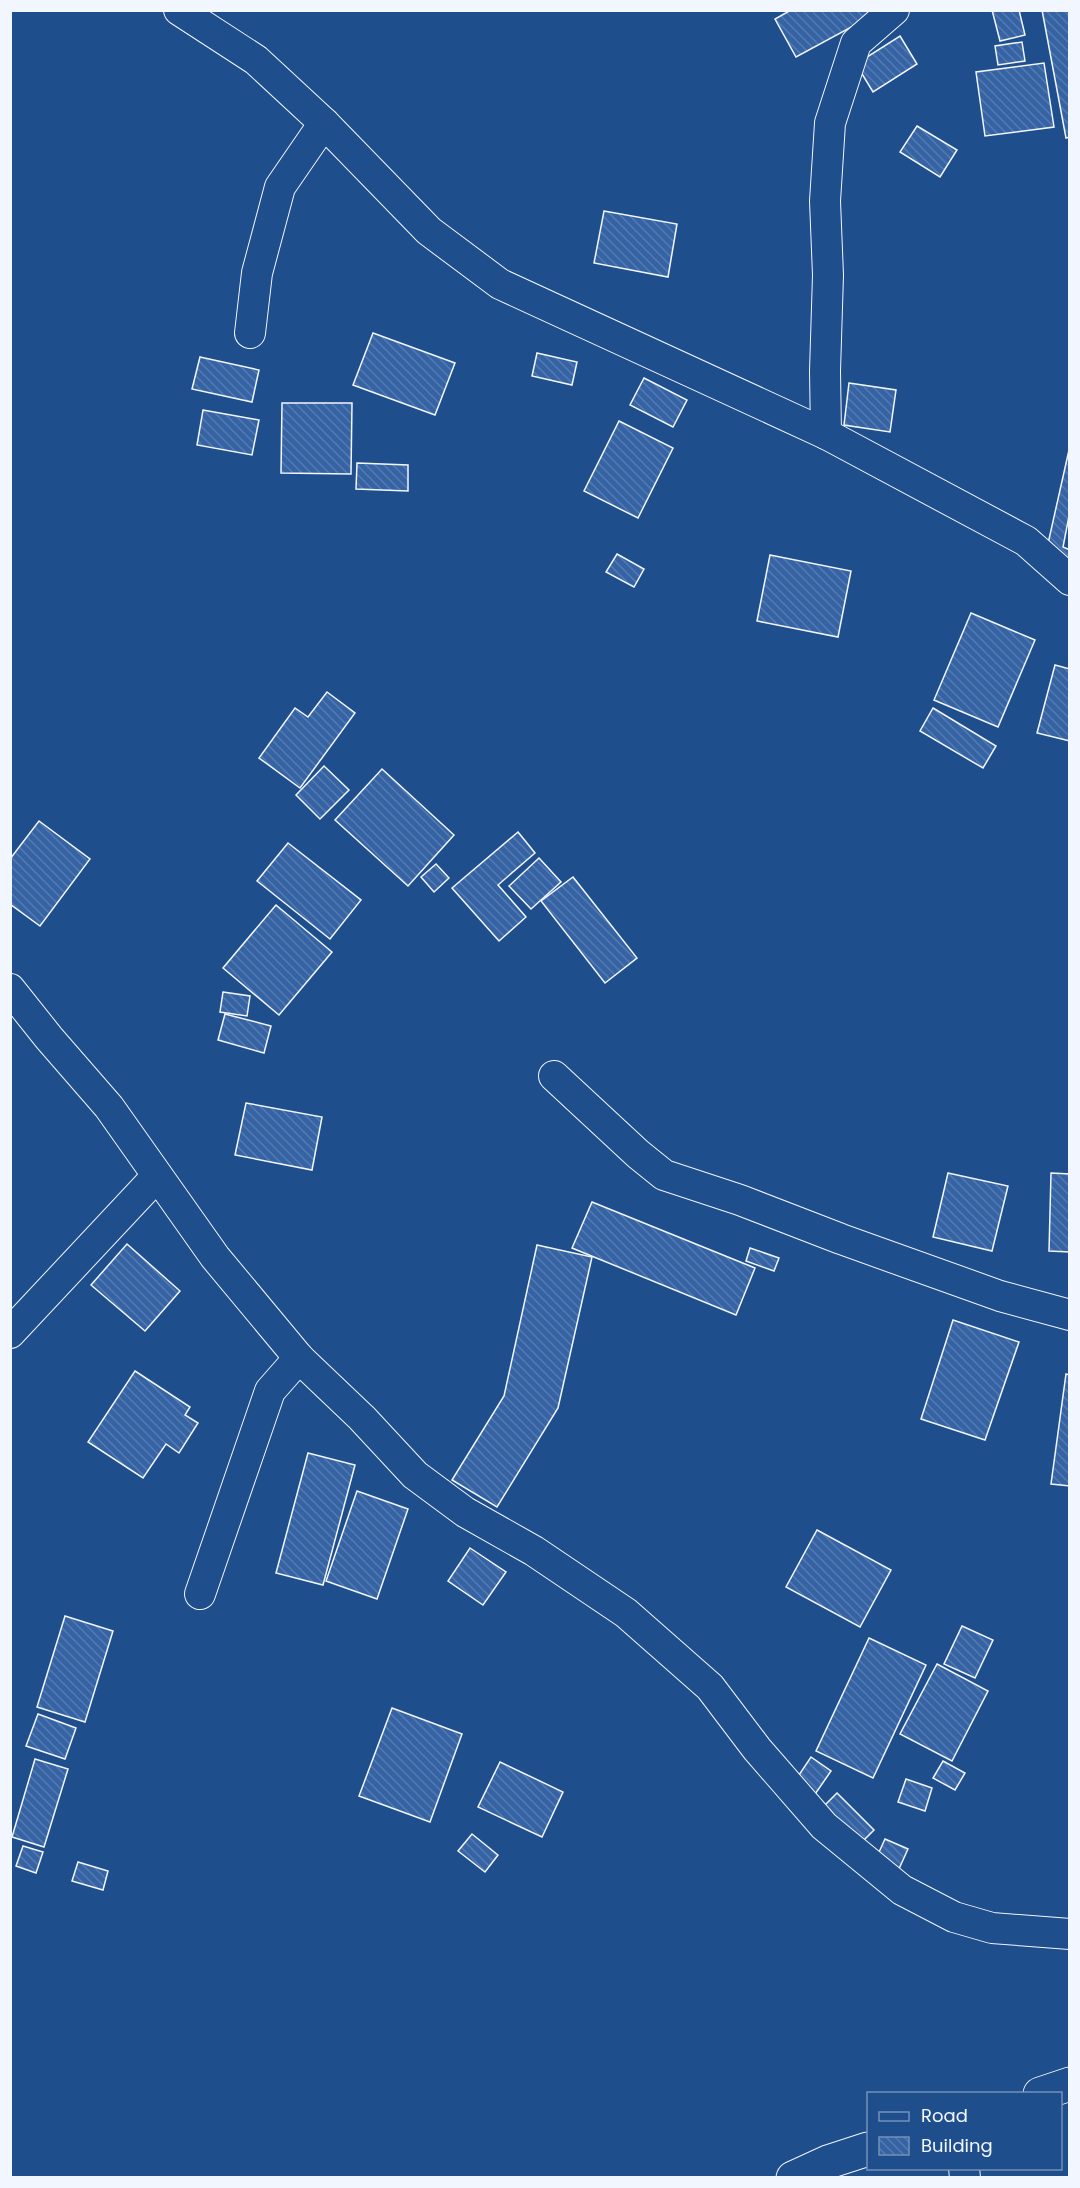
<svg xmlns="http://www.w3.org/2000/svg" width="1080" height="2188" font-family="Poppins,sans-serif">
	<defs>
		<pattern id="building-back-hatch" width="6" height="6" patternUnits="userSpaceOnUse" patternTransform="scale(1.5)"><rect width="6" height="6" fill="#3563a3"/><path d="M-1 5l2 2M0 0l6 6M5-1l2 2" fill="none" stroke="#537ab1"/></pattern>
	</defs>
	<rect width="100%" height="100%" fill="#1f4e8c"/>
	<g fill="url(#building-back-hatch)" stroke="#f2f6ff" stroke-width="1.5">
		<polygon points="791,10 867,10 870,17 796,57 775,19"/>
		<polygon points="992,10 1019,10 1025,35 1000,41"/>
		<polygon points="1042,10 1070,10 1070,137 1066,138"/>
		<polygon points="900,36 917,64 873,92 856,64"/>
		<polygon points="1022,42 1025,61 998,65 995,46"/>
		<polygon points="1044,63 1054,127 985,136 976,72"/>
		<polygon points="917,126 957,150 940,177 900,152"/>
		<polygon points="604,211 677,224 668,277 594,263"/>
		<polygon points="373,333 455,363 435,415 353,385"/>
		<polygon points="537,353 577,362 572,385 532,376"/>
		<polygon points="200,357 259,370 252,402 192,389"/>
		<polygon points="644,378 687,400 673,427 630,405"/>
		<polygon points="849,383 896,390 890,432 844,425"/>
		<polygon points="282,403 352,403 351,474 281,473"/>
		<polygon points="203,410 259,420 252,455 197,445"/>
		<polygon points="619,421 673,448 638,518 584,491"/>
		<polygon points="1069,450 1070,511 1063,547 1070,550 1070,567 1045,557"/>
		<polygon points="357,463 408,465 408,491 356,489"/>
		<polygon points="617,554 644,569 634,587 606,572"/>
		<polygon points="770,555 851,571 838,637 757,621"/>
		<polygon points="971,613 1035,640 998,727 934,700"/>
		<polygon points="1055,665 1070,669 1070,741 1037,733"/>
		<polygon points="327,692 355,713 300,788 259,758 295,708 308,717"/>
		<polygon points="933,708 996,746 983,768 920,731"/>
		<polygon points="324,766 349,790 320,819 296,795"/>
		<polygon points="382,769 454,835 408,886 335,820"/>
		<polygon points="39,821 90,859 40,926 10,904 10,859"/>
		<polygon points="518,832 535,853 498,885 526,917 499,941 452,888"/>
		<polygon points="288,843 361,900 330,939 257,881"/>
		<polygon points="539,858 561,882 531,909 509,886"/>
		<polygon points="436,864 449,878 434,892 421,877"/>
		<polygon points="573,877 637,958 605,983 541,901"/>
		<polygon points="276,905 332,952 279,1015 223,968"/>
		<polygon points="223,992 250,996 247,1016 220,1012"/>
		<polygon points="225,1014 271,1026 264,1053 218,1040"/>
		<polygon points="246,1103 322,1117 312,1170 235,1155"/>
		<polygon points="948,1173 1008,1186 992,1251 933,1237"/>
		<polygon points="1051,1173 1070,1174 1070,1252 1049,1251"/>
		<polygon points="592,1202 755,1268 736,1315 572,1248"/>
		<polygon points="127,1244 180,1291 145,1331 91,1285"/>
		<polygon points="537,1245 592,1257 558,1408 497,1507 452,1480 504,1396"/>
		<polygon points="750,1248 779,1258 774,1271 746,1261"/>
		<polygon points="953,1320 1019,1342 985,1440 921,1419"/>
		<polygon points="135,1371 190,1407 185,1415 198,1423 179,1453 166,1444 143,1478 88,1442"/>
		<polygon points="1066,1374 1070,1375 1070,1486 1051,1484"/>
		<polygon points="308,1453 355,1465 323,1585 276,1573"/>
		<polygon points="357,1491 408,1509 377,1599 326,1581"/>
		<polygon points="817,1530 891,1570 860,1627 786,1587"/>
		<polygon points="470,1548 506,1572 483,1605 448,1581"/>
		<polygon points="65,1616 113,1631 85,1722 37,1707"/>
		<polygon points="962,1626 993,1640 975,1678 944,1664"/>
		<polygon points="869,1638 926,1665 873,1778 816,1751"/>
		<polygon points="937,1664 988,1691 952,1761 900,1734"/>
		<polygon points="392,1708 462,1734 430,1822 359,1796"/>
		<polygon points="38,1714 76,1728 65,1759 26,1746"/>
		<polygon points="811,1757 831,1771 811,1800 791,1787"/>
		<polygon points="35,1759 68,1769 44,1847 12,1837"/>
		<polygon points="943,1761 965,1773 955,1790 933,1778"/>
		<polygon points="500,1762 563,1792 542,1837 478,1807"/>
		<polygon points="906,1779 932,1788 925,1811 898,1802"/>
		<polygon points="837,1793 874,1830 860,1844 823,1807"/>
		<polygon points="472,1834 498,1855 485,1872 458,1851"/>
		<polygon points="885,1839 908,1849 898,1871 875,1861"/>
		<polygon points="23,1846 43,1852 36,1873 16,1866"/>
		<polygon points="78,1862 108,1871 103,1890 72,1881"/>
	</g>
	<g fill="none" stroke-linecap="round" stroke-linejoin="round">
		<defs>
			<g id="street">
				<polyline points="179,10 256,60 324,123 429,231 500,284 826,434 1026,541 1070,580"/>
				<polyline points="250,333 257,273 280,187 324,123"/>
				<polyline points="826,434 825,371 828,275 825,201 830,123 856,43 894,10"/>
				<polyline points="10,989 49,1038 109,1107 215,1257 299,1358 362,1418 415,1475 465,1512 534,1551 626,1613 710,1687 757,1749 824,1826 902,1890 954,1917 992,1928 1070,1934"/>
				<polyline points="554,1076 638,1154 664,1175 740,1200 841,1239 1000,1296 1070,1315"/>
				<polyline points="10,1333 157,1176"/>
				<polyline points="200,1594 270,1391 299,1358"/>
				<polyline points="964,2168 965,2178"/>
			</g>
			<g id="secondary">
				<polyline points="1040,2094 1070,2084"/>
				<polyline points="793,2178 828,2162 868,2149"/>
			</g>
		</defs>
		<use href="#street" stroke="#f2f6ff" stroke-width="32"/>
		<use href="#secondary" stroke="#f2f6ff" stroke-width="35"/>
		<use href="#street" stroke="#1f4e8c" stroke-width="30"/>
		<use href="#secondary" stroke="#1f4e8c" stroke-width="33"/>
	</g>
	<rect width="1080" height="2188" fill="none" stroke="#f2f6ff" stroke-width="24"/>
	<rect x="867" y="2092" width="195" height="78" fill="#1f4e8c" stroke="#7391ba" stroke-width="1.5"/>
	<rect x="879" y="2112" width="30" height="9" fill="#1f4e8c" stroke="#7391ba" stroke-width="1.5"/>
	<text x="921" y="2122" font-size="18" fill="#f2f6ff">Road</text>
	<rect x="879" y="2137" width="30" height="18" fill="url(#building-back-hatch)" stroke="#7391ba" stroke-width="1.5"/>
	<text x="921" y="2152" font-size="18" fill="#f2f6ff">Building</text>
</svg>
